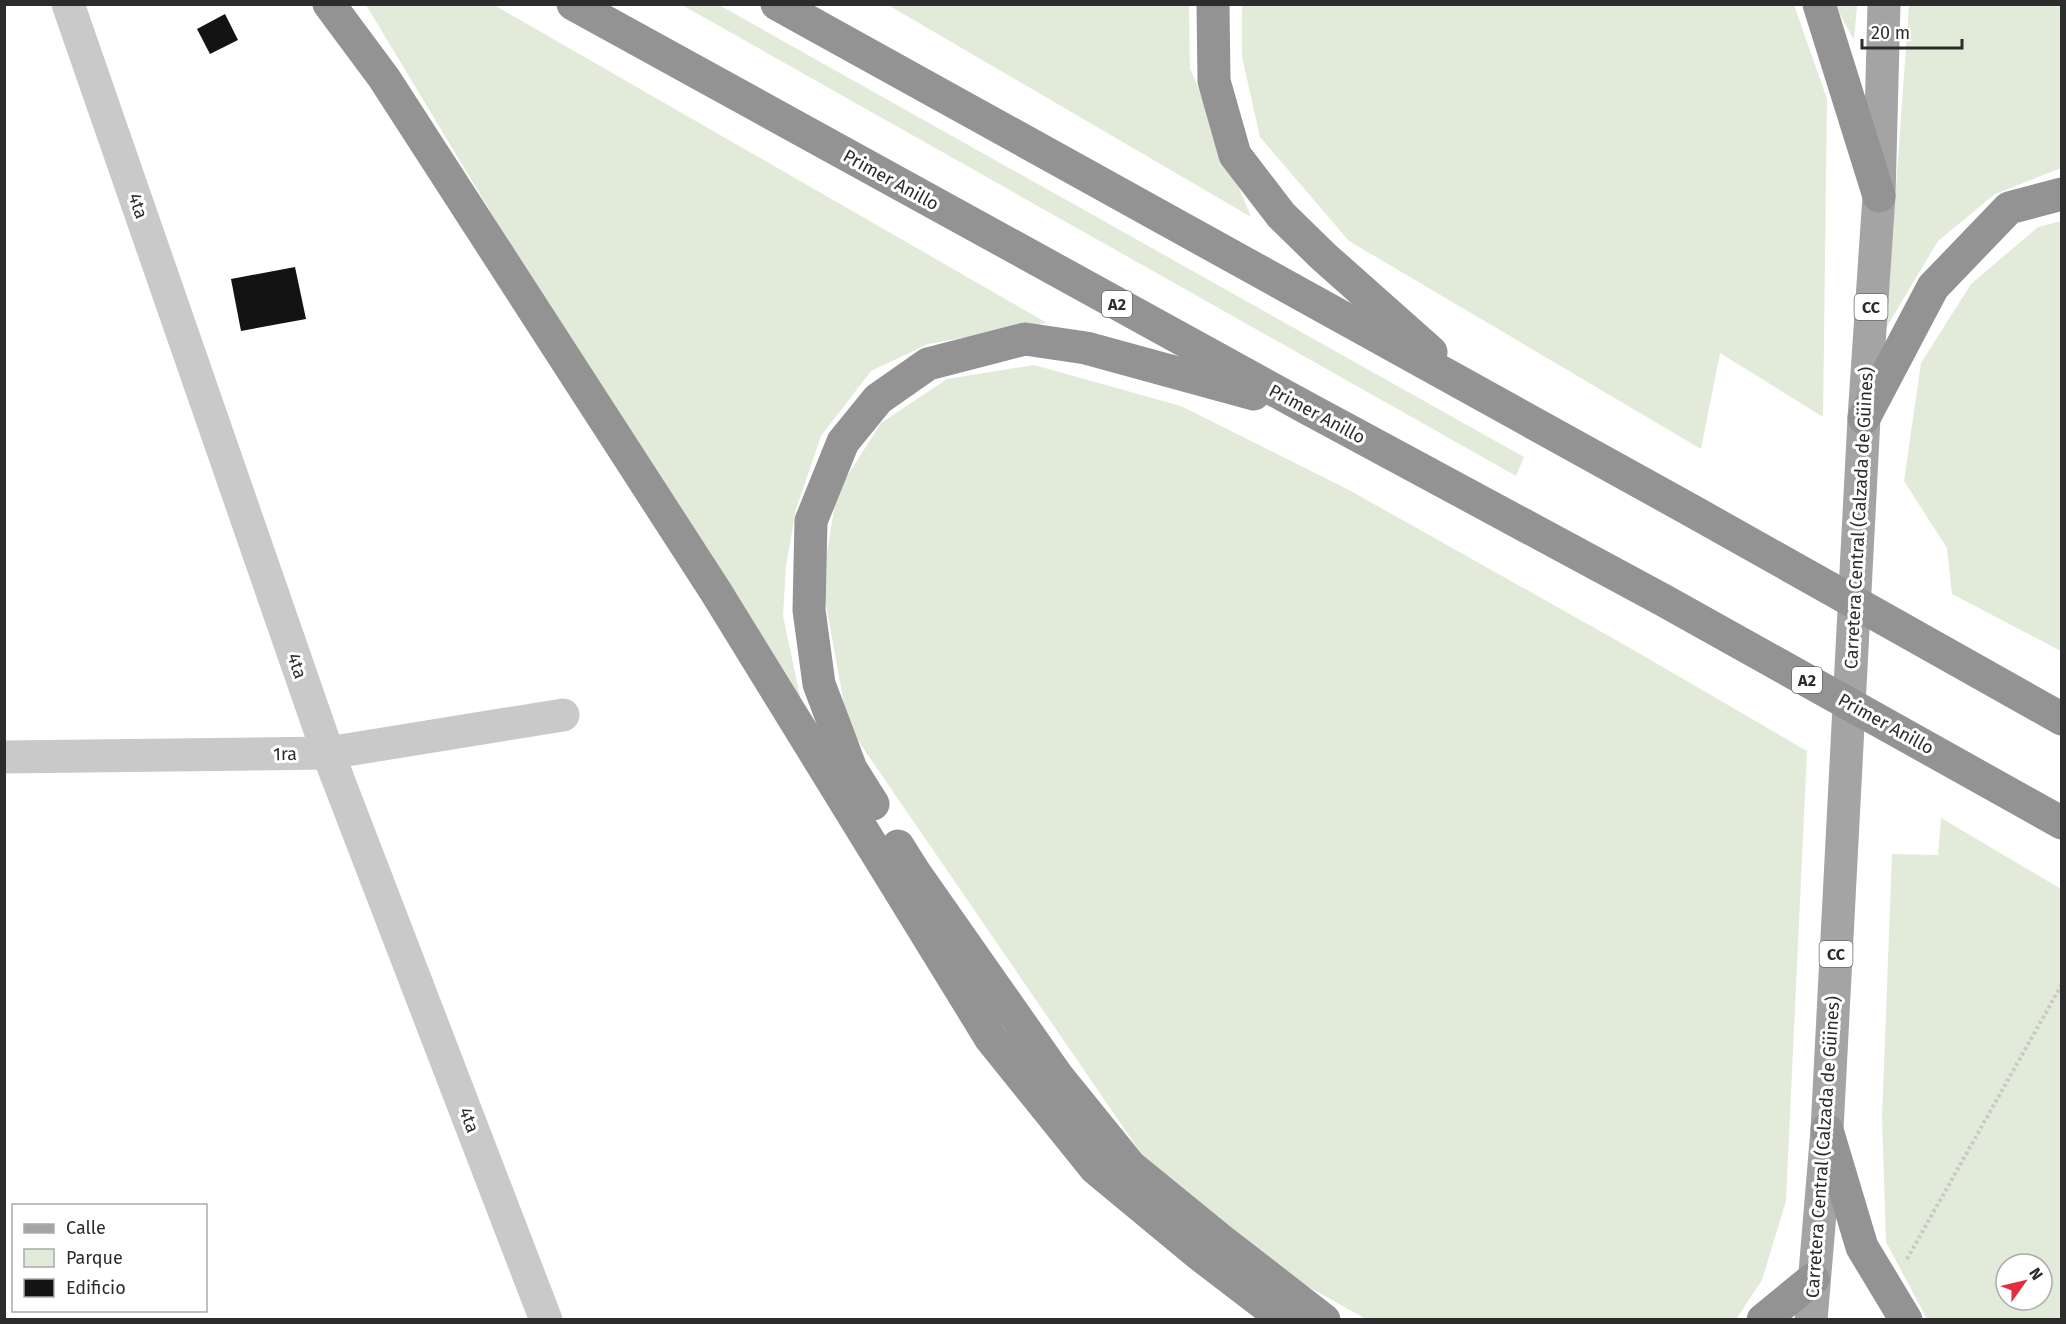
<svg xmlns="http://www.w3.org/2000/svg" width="2066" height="1324" font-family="'Fira Sans',sans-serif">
	<rect width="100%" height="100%" fill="#fff"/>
	<g fill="#e2ead9" fill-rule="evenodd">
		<polygon points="366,5 494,5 1047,323 928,344 871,371 821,436 796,509 786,566 783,616 804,715 528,274"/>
		<polygon points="682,5 719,5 1524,457 1516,476"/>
		<polygon points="888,5 1189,5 1190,68 1251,217"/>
		<polygon points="1242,5 1794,5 1827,99 1823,417 1720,353 1701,449 1349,241 1260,137 1242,57"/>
		<polygon points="1835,5 1857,5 1854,40"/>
		<polygon points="1909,5 2061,5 2061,168 1995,194 1938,241 1886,328"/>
		<polygon points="2061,221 2062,221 2061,651 1952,594 1947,548 1904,481 1921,363 1971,284 2038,227"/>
		<polygon points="1034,365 1181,406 1349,490 1623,644 1807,751 1786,1201 1762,1280 1737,1318 1734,1320 1366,1319 1289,1276 1145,1159 848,726 822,583 837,492 881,423 947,379"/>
		<path d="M1941 818 2061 889V1319H1927L1886 1242 1882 1118 1892 854 1938 855ZM2006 1264H2042V1300H2006Z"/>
	</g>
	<g fill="#131313">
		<polygon points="225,14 238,40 210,54 197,29"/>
		<polygon points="295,267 306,319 241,331 231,279"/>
	</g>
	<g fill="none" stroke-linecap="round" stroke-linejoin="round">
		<polyline stroke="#c9c9c9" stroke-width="4" stroke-dasharray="3 3" stroke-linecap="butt" points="1907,1259 2062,984"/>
		<g stroke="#c9c9c9" stroke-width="33">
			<polyline points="68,4 328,753 546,1320"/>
			<polyline points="4,757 328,753 563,715"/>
		</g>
		<polyline stroke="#a4a4a4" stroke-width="33" points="1811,1320 1827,1130 1864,418 1879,196 1884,4"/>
		<g stroke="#939393" stroke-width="33">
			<polyline points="329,4 384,78 716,592 991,1039 1095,1168 1200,1255 1285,1320"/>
			<polyline points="573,4 1305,407 1663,600 2062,823"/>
			<polyline points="777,4 1694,512 2062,719"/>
			<polyline points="1213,4 1214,81 1235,155 1281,215 1324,257 1431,352"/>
			<polyline points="1819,4 1879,196"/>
			<polyline points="1864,418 1933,287 2009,208 2062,194"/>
			<polyline points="873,804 851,769 819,684 809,610 811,521 843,442 878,399 928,364 1025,339 1086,348 1254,394"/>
			<polyline points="898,846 915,873 1058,1077 1130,1166 1222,1241 1324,1320"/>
			<polyline points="1827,1130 1862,1247 1906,1320"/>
			<polyline points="1763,1320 1813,1279"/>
		</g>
	</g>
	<g text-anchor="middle" stroke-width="6" stroke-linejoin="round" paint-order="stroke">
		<g fill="#fff" stroke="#6b6b6b" stroke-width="1.5">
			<rect x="1102" y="291" width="30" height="26" rx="4.5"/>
			<rect x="1854.5" y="294" width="33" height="26" rx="4.5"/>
			<rect x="1792" y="667" width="30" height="26" rx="4.5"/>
			<rect x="1819.5" y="941" width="33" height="26" rx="4.5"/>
		</g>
		<g font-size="16" font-weight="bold" fill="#2c2c2c">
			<text x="1117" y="310">A2</text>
			<text x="1871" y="313">CC</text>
			<text x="1807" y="686">A2</text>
			<text x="1836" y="960">CC</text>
		</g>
		<g font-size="18" fill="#2c2c2c" stroke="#fff">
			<text transform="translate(891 180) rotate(29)" y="6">Primer Anillo</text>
			<text transform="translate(138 206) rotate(71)" y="6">4ta</text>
			<text transform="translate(1317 414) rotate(28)" y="6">Primer Anillo</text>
			<text transform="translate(1859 518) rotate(-87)" y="6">Carretera Central (Calzada de Güines)</text>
			<text transform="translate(297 666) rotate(71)" y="6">4ta</text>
			<text transform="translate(1886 724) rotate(29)" y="6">Primer Anillo</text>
			<text transform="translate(285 754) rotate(-1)" y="6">1ra</text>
			<text transform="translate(469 1120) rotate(69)" y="6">4ta</text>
			<text transform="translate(1823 1147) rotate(-86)" y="6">Carretera Central (Calzada de Güines)</text>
		</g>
	</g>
	<rect width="2066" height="1324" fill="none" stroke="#2c2c2c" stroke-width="12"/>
	<rect x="12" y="1204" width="195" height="108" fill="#ffffff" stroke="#ababab" stroke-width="1.5"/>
	<rect x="24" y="1224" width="30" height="9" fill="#a4a4a4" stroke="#ababab" stroke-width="1.5"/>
	<text x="66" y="1234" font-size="18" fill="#2c2c2c">Calle</text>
	<rect x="24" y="1249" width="30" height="18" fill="#e2ead9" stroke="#ababab" stroke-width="1.5"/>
	<text x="66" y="1264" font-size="18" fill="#2c2c2c">Parque</text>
	<rect x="24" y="1279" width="30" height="18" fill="#131313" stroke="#ababab" stroke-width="1.5"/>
	<text x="66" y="1294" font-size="18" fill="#2c2c2c">Edificio</text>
	<g transform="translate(2024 1282) rotate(56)"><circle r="28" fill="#ffffff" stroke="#ababab" stroke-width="1.5"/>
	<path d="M0-4.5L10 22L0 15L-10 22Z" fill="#e22f3f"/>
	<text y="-9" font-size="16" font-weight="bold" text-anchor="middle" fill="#2c2c2c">N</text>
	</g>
	<path d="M1862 39v9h100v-9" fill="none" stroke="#2c2c2c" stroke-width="3"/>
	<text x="1871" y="39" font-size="18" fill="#2c2c2c" stroke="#ffffff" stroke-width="4.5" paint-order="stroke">20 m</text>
</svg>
